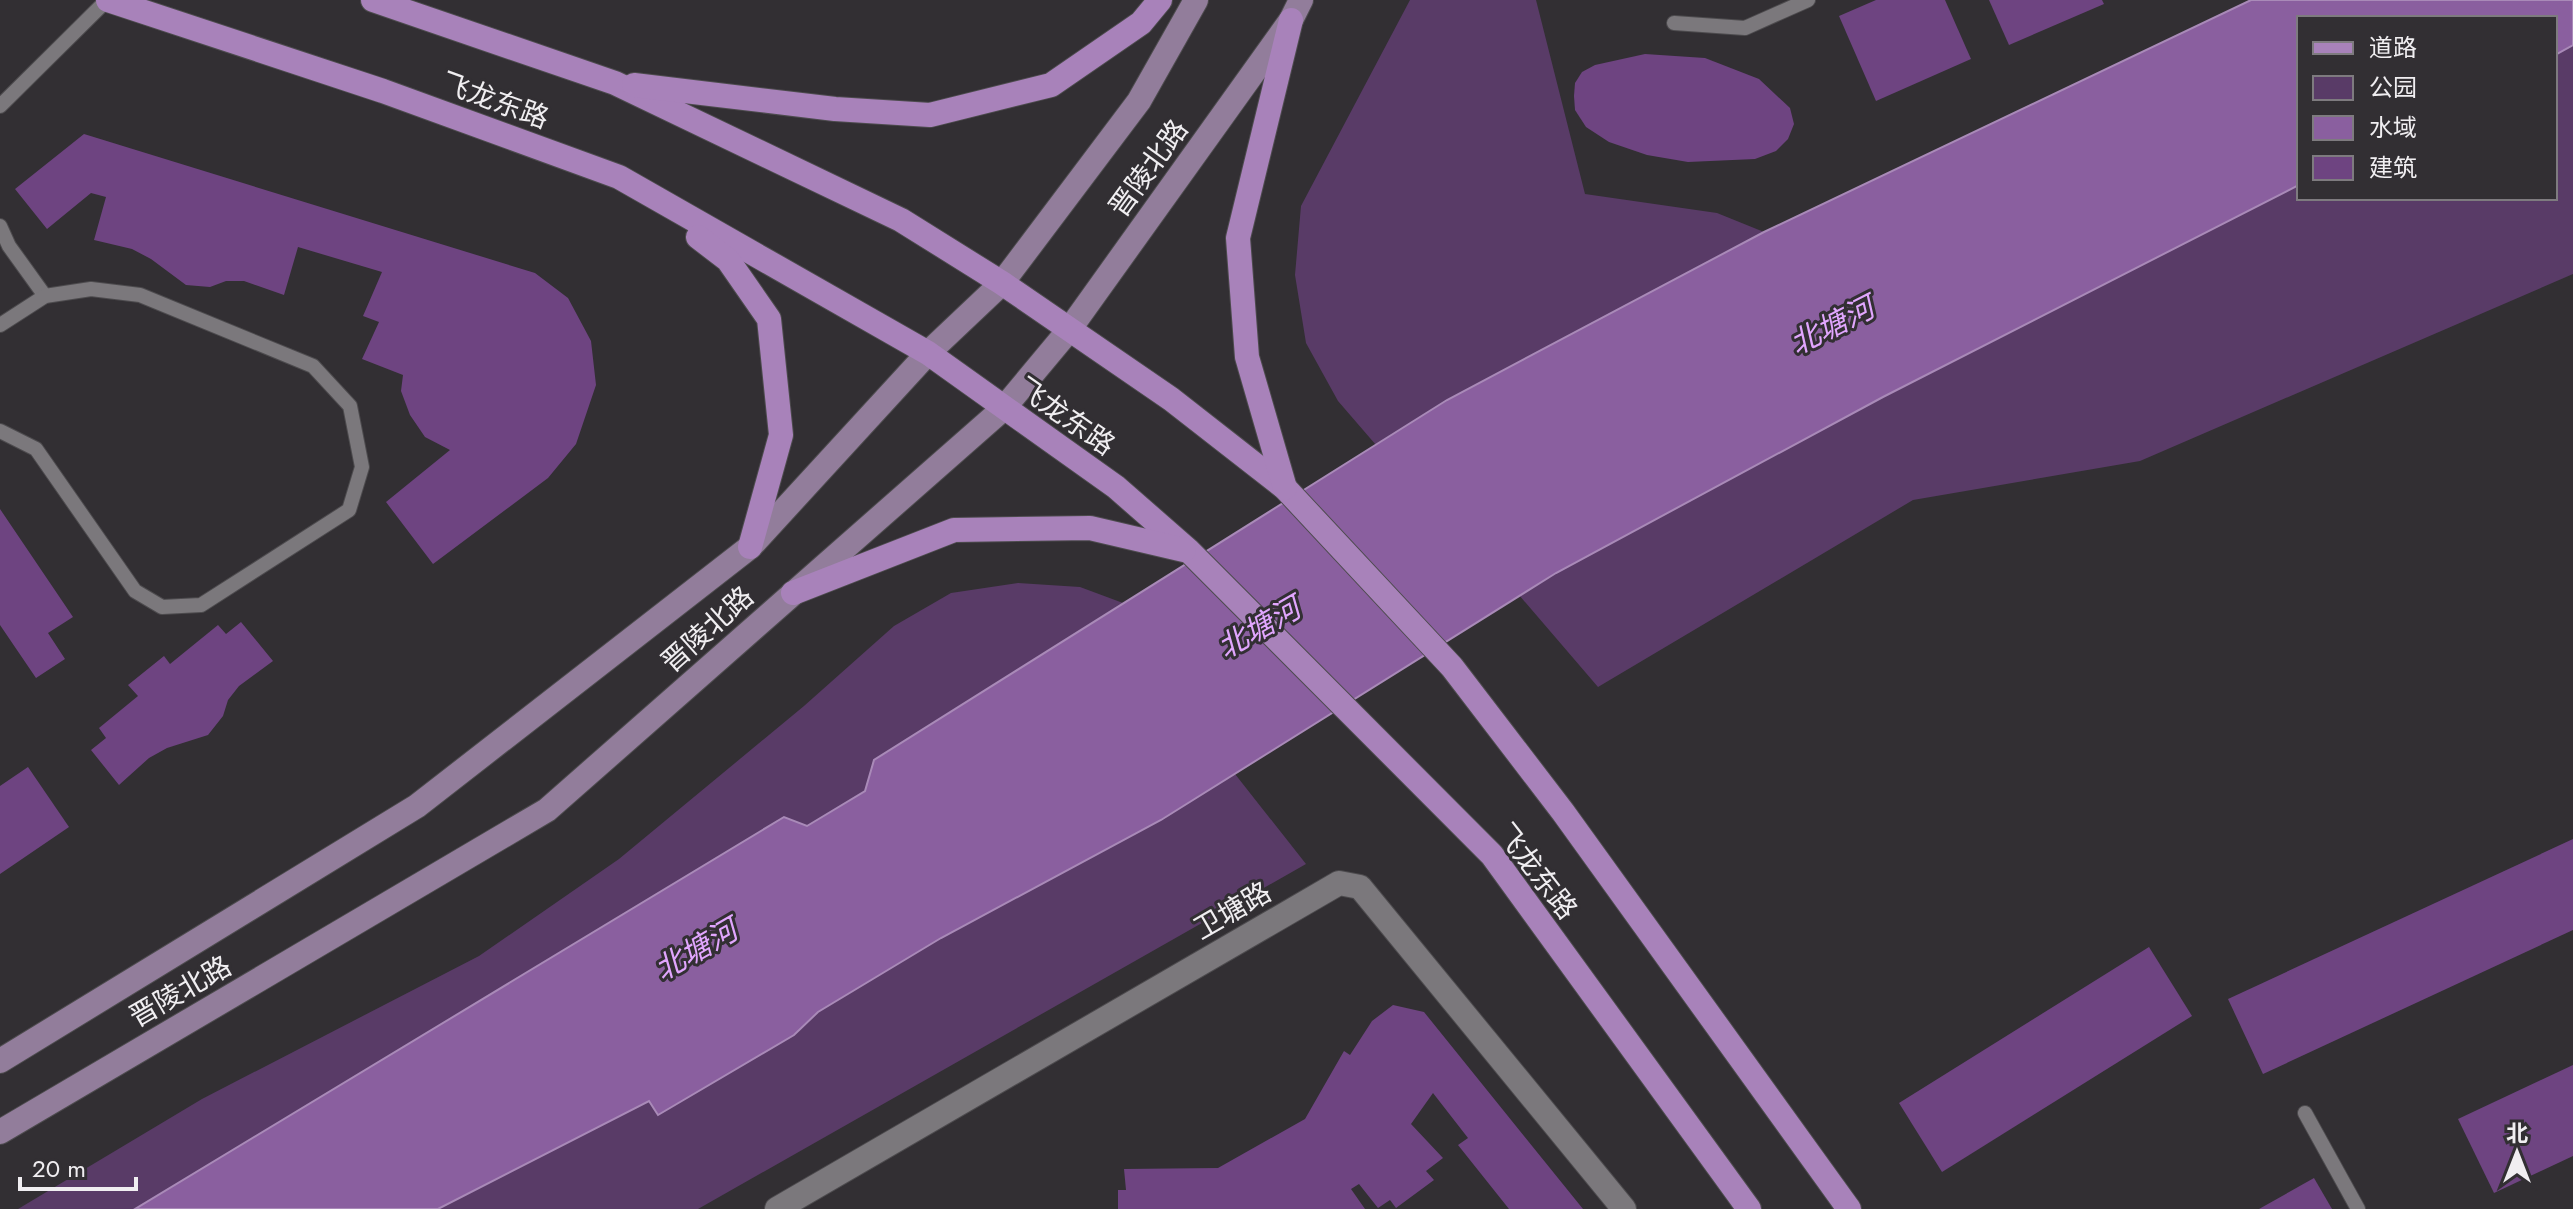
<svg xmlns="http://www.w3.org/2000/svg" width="2573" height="1209" font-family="Jost,'Noto Sans SC',sans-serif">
	<rect width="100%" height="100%" fill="#322f33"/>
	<g fill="#593b67">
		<polygon points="1410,0 1536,0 1585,194 1717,213 1764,232 1447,400 1376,445 1338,401 1306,343 1295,275 1301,206"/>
		<polygon points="2573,45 2573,274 2140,461 1913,500 1598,687 1519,595 1556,573 1883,397 2299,185 2299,198 2555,198 2555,55"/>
		<polygon points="1018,583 1080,587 1123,603 875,760 865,791 807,826 784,817 135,1209 18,1209 202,1099 479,956 619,859 804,706 894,626 951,593"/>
		<polygon points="1235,774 1306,864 698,1209 438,1209 649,1101 659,1114 794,1035 818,1012 941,938 1161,820"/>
	</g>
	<polygon fill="#8a5f9f" stroke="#a98ab8" stroke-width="2" points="2251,0 2573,0 2573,45 2555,55 2555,18 2299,18 2299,185 1883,397 1556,573 1161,820 941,938 818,1012 794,1035 658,1115 649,1101 438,1209 135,1209 784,817 807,826 865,791 874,760 1447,400 1764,232"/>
	<g fill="#6e4481">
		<polygon points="1876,0 1945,0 1971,59 1876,101 1839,16"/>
		<polygon points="1989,0 2102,0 2104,4 2009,45"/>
		<polygon points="1645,54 1705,58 1759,79 1790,108 1794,124 1788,139 1776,151 1755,159 1688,162 1647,155 1609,142 1586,127 1575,110 1574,96 1575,83 1582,72 1595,65"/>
		<polygon points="84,134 535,273 568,298 591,341 596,385 576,444 548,478 433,564 386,502 450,450 425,437 410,415 401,391 403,375 362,359 379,322 363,316 382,272 298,247 284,295 244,281 226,281 210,287 186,285 151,259 132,249 94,240 106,197 91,193 47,229 15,189"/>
		<polygon points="0,509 73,617 48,633 65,659 36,678 0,625"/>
		<polygon points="241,622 273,661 239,686 228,700 223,716 208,735 167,748 149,758 119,785 91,750 106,738 99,728 138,696 128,685 164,656 170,664 218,625 226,634"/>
		<polygon points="28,767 69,827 0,874 0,786"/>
		<polygon points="2573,839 2573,930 2263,1074 2228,999"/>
		<polygon points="2149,947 2192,1016 1942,1172 1899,1103"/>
		<polygon points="1393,1005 1424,1012 1583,1209 1509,1209 1458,1145 1468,1138 1433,1093 1411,1124 1443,1158 1426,1171 1434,1180 1396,1208 1390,1200 1378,1208 1359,1184 1351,1189 1365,1209 1118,1209 1118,1190 1126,1190 1124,1169 1218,1168 1305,1119 1344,1051 1350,1055 1372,1021"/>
		<polygon points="2573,1065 2573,1156 2494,1193 2458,1119"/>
		<polygon points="2314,1178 2332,1209 2259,1209"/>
	</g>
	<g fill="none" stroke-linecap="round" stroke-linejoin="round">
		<defs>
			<g id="lane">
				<polyline points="1674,23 1745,28 1808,0"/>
				<polyline points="0,106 107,0"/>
				<polyline points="0,226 9,246 45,296"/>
				<polyline points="0,325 45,296 91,289 140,295 313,366 350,406 362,467 349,510 201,605 162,607 135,591 36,449 0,431"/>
				<polyline points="2305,1113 2358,1209"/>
			</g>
			<polyline id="street" points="777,1209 1339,883 1360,887 1624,1209"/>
			<g id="secondary">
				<polyline points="0,1061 417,806 750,547 928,353 1002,283 1139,101 1196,0"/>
				<polyline points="0,1132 547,810 1004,408 1069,330 1291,20 1301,0"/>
			</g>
			<g id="primary">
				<polyline points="108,0 383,91 619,177 928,353 1116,487 1188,550 1492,855 1749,1209"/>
				<polyline points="373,0 615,83 901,220 1002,283 1171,399 1285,488 1452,667 1563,812 1849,1209"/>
				<polyline points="634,85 835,109 930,115 1051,85 1141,23 1160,0"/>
				<polyline points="698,237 728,260 769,319 781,435 750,547"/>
				<polyline points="1285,488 1247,357 1238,238 1291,20"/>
				<polyline points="793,593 954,530 1090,528 1184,550"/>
			</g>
		</defs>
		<use href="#lane" stroke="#4d4b4e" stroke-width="16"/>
		<use href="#street" stroke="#4d4b4e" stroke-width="26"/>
		<use href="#secondary" stroke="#4d4b4e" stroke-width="26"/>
		<use href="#primary" stroke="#4d4b4e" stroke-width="26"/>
		<use href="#lane" stroke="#7b787c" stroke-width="14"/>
		<use href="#street" stroke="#7b787c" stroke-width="24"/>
		<use href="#secondary" stroke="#927d9b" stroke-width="24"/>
		<use href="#primary" stroke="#a882ba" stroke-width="24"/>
	</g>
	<g text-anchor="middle" stroke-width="6" stroke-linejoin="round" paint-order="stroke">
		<g font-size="28" fill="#f0eef1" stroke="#322f33">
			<text transform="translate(495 100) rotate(20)" y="10">飞龙东路</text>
			<text transform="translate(1148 168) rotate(-54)" y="10">晋陵北路</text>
			<text transform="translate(1066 416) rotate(35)" y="10">飞龙东路</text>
			<text transform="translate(707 629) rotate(-42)" y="10">晋陵北路</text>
			<text transform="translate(1537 871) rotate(52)" y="10">飞龙东路</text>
			<text transform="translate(1232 910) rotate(-30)" y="10">卫塘路</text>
			<text transform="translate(180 991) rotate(-30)" y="10">晋陵北路</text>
		</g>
		<g font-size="30" font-style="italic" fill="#e1a6fe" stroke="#322f33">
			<text transform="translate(1832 326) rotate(-27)" y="10">北塘河</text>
			<text transform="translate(1259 628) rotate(-30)" y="10">北塘河</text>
			<text transform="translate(696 950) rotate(-30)" y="10">北塘河</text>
		</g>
	</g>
	<rect x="2297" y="16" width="260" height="184" fill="#322f33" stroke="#7e7b7f" stroke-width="2"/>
	<rect x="2313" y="42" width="40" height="12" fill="#a882ba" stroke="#7e7b7f" stroke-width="2"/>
	<text x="2369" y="56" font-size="24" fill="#f0eef1">道路</text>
	<rect x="2313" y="76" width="40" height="24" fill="#593b67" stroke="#7e7b7f" stroke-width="2"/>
	<text x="2369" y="96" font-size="24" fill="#f0eef1">公园</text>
	<rect x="2313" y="116" width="40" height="24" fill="#8a5f9f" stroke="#7e7b7f" stroke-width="2"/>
	<text x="2369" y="136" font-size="24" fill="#f0eef1">水域</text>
	<rect x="2313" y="156" width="40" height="24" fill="#6e4481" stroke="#7e7b7f" stroke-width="2"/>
	<text x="2369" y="176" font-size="24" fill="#f0eef1">建筑</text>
	<g transform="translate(2517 1153)" stroke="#322f33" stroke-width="6" paint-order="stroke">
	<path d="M0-6L14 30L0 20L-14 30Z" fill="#f0eef1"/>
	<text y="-12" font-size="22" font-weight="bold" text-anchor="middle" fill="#f0eef1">北</text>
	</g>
	<path d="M20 1177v12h116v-12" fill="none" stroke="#f0eef1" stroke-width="4"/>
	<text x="32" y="1177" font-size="24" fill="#f0eef1" stroke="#322f33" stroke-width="6" paint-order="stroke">20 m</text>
</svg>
